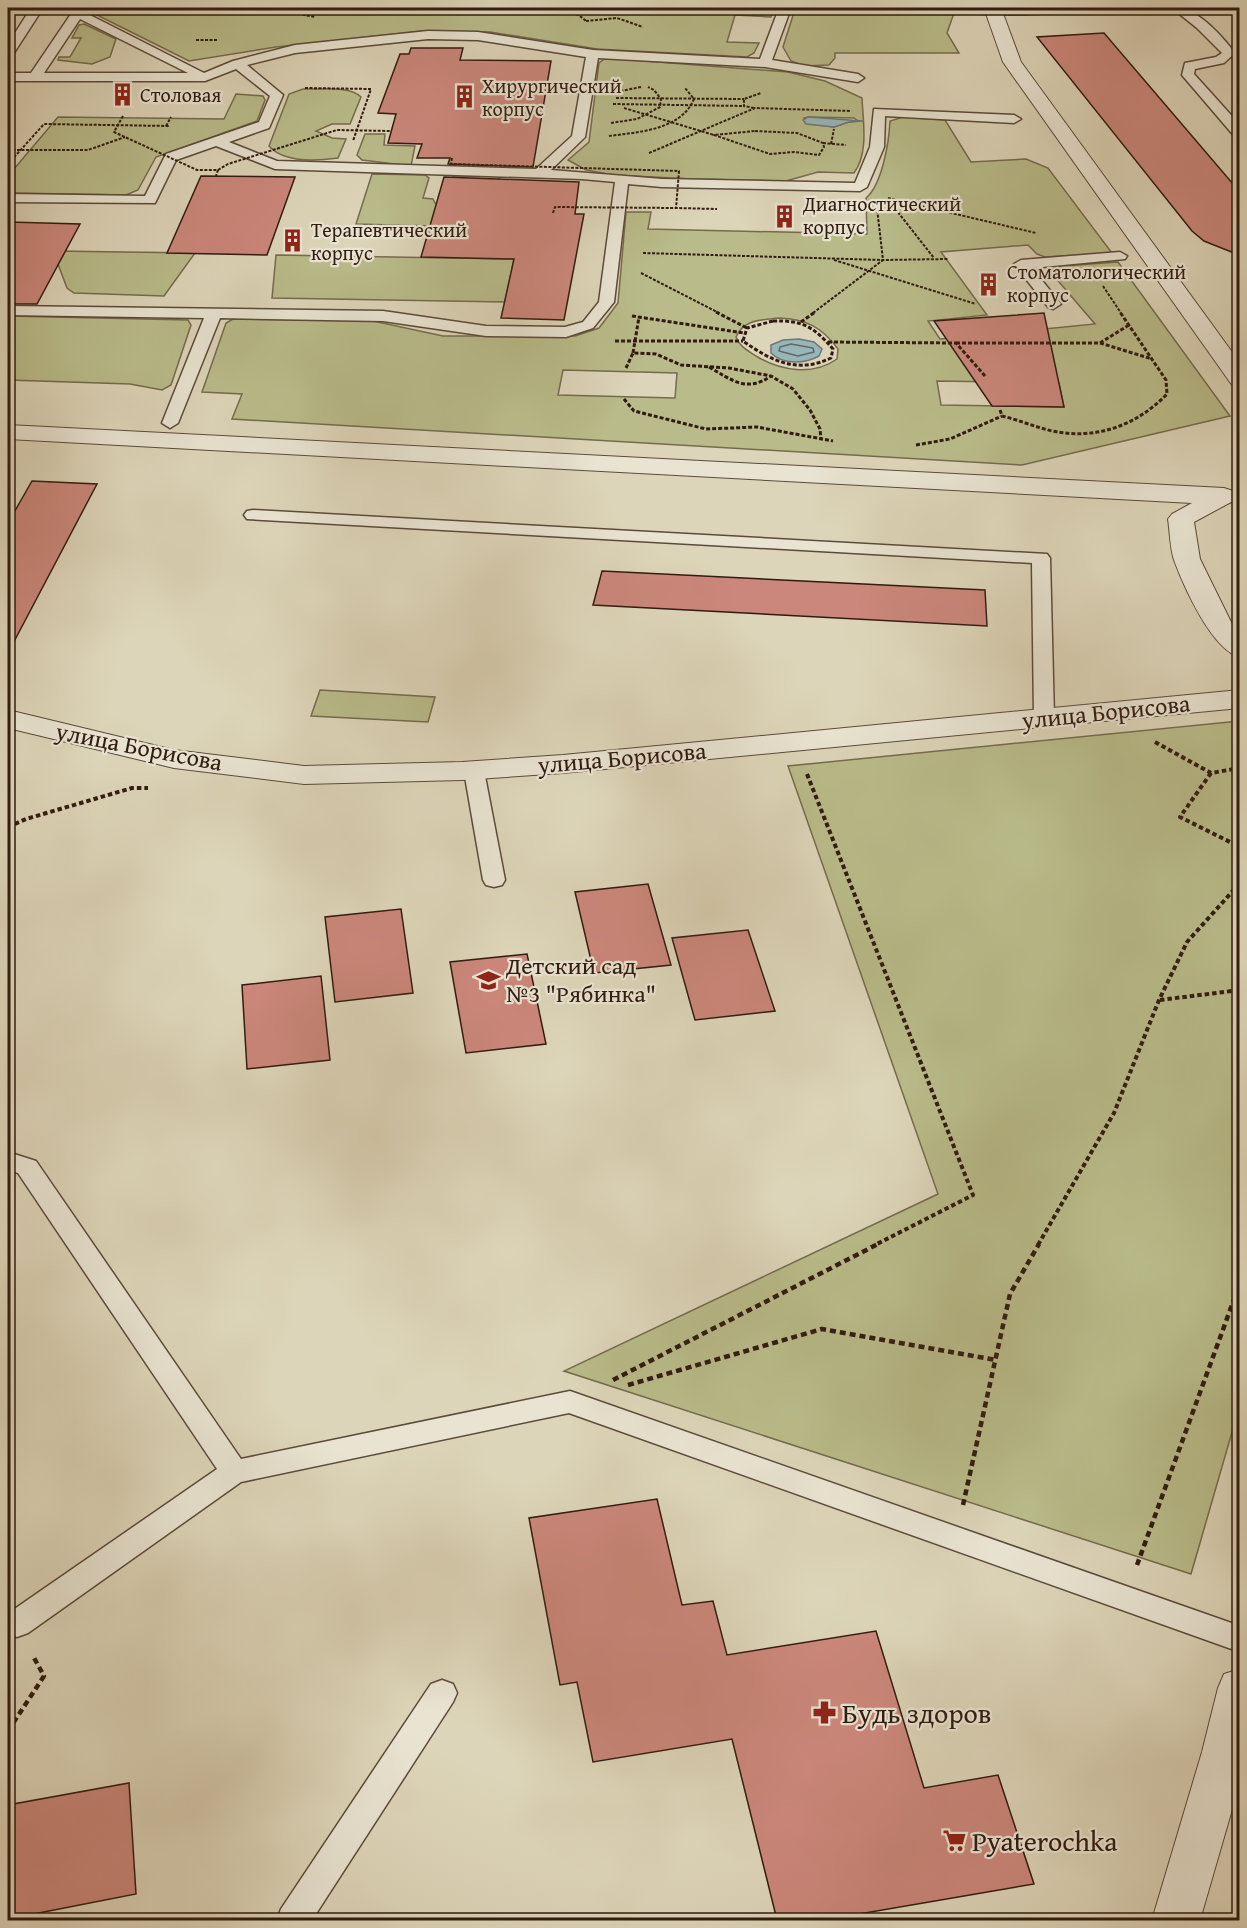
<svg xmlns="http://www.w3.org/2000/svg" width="1247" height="1928" font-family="'Gentium Book Plus',serif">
	<rect width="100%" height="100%" fill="#ddd5b9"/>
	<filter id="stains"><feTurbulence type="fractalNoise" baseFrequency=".00333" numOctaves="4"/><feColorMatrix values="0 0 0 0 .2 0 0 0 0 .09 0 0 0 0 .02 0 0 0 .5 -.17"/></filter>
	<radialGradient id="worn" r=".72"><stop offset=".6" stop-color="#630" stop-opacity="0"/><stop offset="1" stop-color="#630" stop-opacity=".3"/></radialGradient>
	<g fill="#b9bb8a" stroke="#756b4d" stroke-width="1.5" fill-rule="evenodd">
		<polygon points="97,8 732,8 766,9 773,11 771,17 735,15 727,42 759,43 754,53 747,57 597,49 490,32 423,31 276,47 189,61 97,15"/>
		<polygon points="798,8 954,13 947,33 959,53 835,53 835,58 829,65 805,66 791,61 783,47 795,9"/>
		<polygon points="84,24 116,39 110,57 92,64 58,60 59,57 70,57 81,38 72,38 79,25"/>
		<path d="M606 58 788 72 825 81 862 98C863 121 869 153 854 173L818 172 786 181 693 179 613 175 586 170 568 160 589 142 599 63ZM808 117 854 118 858 121 849 122 834 127 812 124 804 118Z"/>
		<path d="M303 89C319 90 349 85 361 97L350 124H332L316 131 332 138 346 139 338 158C317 161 284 163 269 146L289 94Z"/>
		<polygon points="236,94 263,96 265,100 257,121 156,157 138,190 126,195 8,193 8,176 58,117 224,119"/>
		<path d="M903 117 945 120 971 162 1026 159 1048 168 1112 253 1045 257 1037 254 1028 245 941 252 987 315 928 321 940 339 1095 324 1053 275 1052 269 1063 266 1118 262 1230 416 1022 465 232 419 242 394 202 392 226 323 233 319 373 321 443 336H575L599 328 618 303 626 212H651L648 229 867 234 866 198C882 185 889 142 890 121ZM779 318C806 319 822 327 838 349L837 359C813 376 780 371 756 356 747 350 740 347 736 337 744 319 762 320 779 318ZM563 370 677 373 675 398 558 395ZM937 381 1059 383 1064 407 941 405Z"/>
		<polygon points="365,134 385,134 384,145 415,146 411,166 362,160 357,155"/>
		<polygon points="372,174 425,175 429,178 423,198 433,199 435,203 466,203 450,188 453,176 500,176 497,190 513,228 356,224"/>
		<polygon points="53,251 195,253 164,296 74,293 67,288"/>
		<polygon points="276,255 514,259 505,302 272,298"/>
		<polygon points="8,316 188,320 191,325 171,385 162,390 130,384 8,380"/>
		<polygon points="320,690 435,697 428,722 311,716"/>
		<polygon points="1239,721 1239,1408 1191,1574 564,1371 938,1194 788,766"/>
	</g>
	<g fill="#97b6ba" stroke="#6e7876" stroke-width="1.5">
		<polygon points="808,117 863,121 849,122 834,127 806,124 803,120"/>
		<path d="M799 339 814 342 822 349 819 356C805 364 783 365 771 353V345L783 340Z"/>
	</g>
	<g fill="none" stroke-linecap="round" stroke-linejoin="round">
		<polygon stroke="#646865" stroke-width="1.5" points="791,344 813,348 814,352 798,356 779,351 780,347"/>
	</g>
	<g fill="#cb877b" stroke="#311b10" stroke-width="1.5">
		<polygon points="1104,33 1239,191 1239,255 1204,241 1192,231 1037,37"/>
		<polygon points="411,48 463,48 460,60 551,61 533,167 448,164 450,158 417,158 422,144 388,143 396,114 378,113 400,54 409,54"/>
		<polygon points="201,176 295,177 267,255 167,253"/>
		<polygon points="444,177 579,182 575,214 584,214 564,320 501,318 514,259 421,257"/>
		<polygon points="8,222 80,224 37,304 8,304"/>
		<polygon points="1044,313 1064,407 992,406 934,321"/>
		<polygon points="32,481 97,484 8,653 8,523"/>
		<polygon points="602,571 985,590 987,626 593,605"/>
		<polygon points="648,884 671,965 594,973 575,892"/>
		<polygon points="401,909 413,993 335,1002 325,917"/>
		<polygon points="748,930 775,1011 695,1020 672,938"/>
		<polygon points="527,954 546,1044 466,1053 450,962"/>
		<polygon points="321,976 330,1060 247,1069 242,985"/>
		<polygon points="657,1499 682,1605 713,1601 727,1655 876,1631 924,1788 998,1775 1034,1884 824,1920 777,1920 732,1739 593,1762 577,1682 560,1685 529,1518"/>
		<polygon points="129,1783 136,1894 8,1919 8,1805"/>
	</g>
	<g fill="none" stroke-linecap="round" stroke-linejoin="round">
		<defs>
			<g id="service">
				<polygon points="31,8 43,8 12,56 8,57 8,44"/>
				<path d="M75 8H87L84 12 204 73 233 61 295 45 428 31 478 32 593 50 760 59 779 8H791L772 60 858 74 864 78 858 82 765 67 598 58 585 137 551 170 662 179 855 183 870 147 874 109 1014 115 1021 119 1014 123 885 116 884 147 867 187 860 191 662 187 628 184 614 302 593 328 566 337 486 336 383 321 220 318 178 423 170 428 162 423 204 318 8 315V306L383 311 486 326 565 327 583 322 599 302 615 182 582 179 275 169 216 146 176 160 155 203 8 202V194L145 196 166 154 259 122 270 96 236 69 205 81H8V73H31ZM80 19 188 73H44ZM428 39 478 40 586 57 572 136 536 169 277 161 229 142 269 128 283 95 247 65 295 53Z"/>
				<path d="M930 8H1070C1058 19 958 12 936 12Z"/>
				<path d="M1172 8C1195 5 1221 35 1235 53L1224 63 1195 69 1194 74 1240 125V138L1235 137 1182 75 1185 63 1216 57 1222 53 1197 28Z"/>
				<polygon points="1120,252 1127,256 1125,259 1032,268 1061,304 1053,309 1048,307 1014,264 1021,260"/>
				<polygon points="253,510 1047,554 1050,558 1054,718 1051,722 1037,722 1034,718 1032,563 247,519 244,515 247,511"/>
				<polygon points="474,765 481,767 484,771 505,880 502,885 494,887 486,885 483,880 464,771 467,767"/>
				<polygon points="8,1152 36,1161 241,1459 570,1391 1240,1626 1240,1652 569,1413 241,1482 28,1633 17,1637 8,1634 8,1608 13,1610 217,1469 18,1173 8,1170"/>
				<polygon points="442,1680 453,1684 457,1693 453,1702 312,1920 277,1920 281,1909 431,1684"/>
			</g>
			<g id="minor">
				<polygon points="984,8 1001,8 1021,62 1240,363 1240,387 1232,385 1003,62"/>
				<path d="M8 425 1224 488 1233 491 1237 496 1233 501 1194 522 1200 559 1233 626 1240 633V657C1212 650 1184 587 1174 560 1170 548 1170 532 1168 519L1172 514 1192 503 8 439Z"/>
				<polygon points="1240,690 1240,708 563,773 462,780 304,784 174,768 8,728 8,710 174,750 304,766 462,762 563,755"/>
			</g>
			<polygon id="tertiary" points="1240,1669 1240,1782 1200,1920 1152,1920 1202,1752 1218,1688 1224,1674"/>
		</defs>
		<use href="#service" stroke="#5c4a3a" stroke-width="3"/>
		<use href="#minor" stroke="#5c4a3a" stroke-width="2"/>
		<use href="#tertiary" stroke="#5c4a3a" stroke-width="2"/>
		<g stroke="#311b10" stroke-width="2" stroke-dasharray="3 1.5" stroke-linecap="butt">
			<polyline points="204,8 217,11 238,8"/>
			<polyline points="267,8 315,17"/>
			<path d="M523 13C545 9 568 4 586 21"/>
			<polyline points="586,21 617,18 643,27"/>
			<polyline points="196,40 218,40"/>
			<polyline points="305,88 371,89 353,141"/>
			<polyline points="616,92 641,87"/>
			<polyline points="616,98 744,99"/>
			<polyline points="613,104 744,106"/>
			<polyline points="624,108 714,135"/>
			<polyline points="754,108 744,106 744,99 761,93"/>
			<polyline points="611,123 637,119 660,107 661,99 654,90 648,87"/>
			<polyline points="166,126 171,117"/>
			<polygon points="755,131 797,133 823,143 824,147 819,155 794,152 770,154 714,135"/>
			<path d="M609 136C639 132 681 130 694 99L685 88"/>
			<polyline points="823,143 846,145"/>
			<polyline points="831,144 834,129"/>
			<polyline points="649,153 755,108 851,111"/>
			<polyline points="8,164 44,124 169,126"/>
			<polyline points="888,198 1036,233"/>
			<polyline points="884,201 897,211 934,258"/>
			<polyline points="643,253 883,260 948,259"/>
			<polyline points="834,260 976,304"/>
			<polyline points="641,273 719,313"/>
			<polyline points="1103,286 1121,313"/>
			<polyline points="813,313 883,260 877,208"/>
		</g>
		<g stroke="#311b10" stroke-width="3" stroke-dasharray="4 2" stroke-linecap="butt">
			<polyline points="716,312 747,328"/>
			<polyline points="632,316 744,333"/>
			<path d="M773 321C803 320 814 327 833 349L831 358C798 374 771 361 743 341L747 328Z"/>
			<polyline points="801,322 815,312"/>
			<polyline points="615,341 743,341"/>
			<polyline points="828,342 956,343 985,376"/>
			<polyline points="956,343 1100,343 1129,325"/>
			<polyline points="1100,343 1152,359"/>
			<polyline points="633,353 639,317"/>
			<path d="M709 367C732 380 746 393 771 376"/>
			<polyline points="626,368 633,353 656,354 681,365 729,368 771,376 793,389 810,410 820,429 821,439"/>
			<polyline points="624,399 634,411 706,429 757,427 833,441"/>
			<path d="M1000 410 1002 416C1019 420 1035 427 1052 431 1096 440 1136 426 1167 394L1166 380 1120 312"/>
			<polyline points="916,445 950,439 1002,416"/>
		</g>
		<g stroke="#311b10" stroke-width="4" stroke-dasharray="4.5 3" stroke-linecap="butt">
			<polyline points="1155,742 1211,773 1240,768"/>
			<polyline points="1211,773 1180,817 1240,847"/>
			<polyline points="807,774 973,1195 875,1245"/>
			<polyline points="8,827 26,819 132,788 148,788"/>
			<polyline points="1160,1000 1240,990"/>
			<polyline points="1038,1245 1114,1113 1159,1000 1187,942 1240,883"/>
		</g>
		<g stroke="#311b10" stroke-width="4.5" stroke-dasharray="6 4" stroke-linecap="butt">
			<polyline points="613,1380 878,1244"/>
			<polyline points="628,1385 822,1329 996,1360"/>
			<polyline points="963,1505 1010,1294 1039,1244"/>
			<polyline points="1137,1565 1240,1283"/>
			<polyline points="8,1731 44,1676 33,1656"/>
		</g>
		<use href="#service" fill="#e9e4d2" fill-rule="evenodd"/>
		<use href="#minor" fill="#e9e4d2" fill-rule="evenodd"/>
		<use href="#tertiary" fill="#e9e4d2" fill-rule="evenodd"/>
		<g stroke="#311b10" stroke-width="2" stroke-dasharray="3 1.5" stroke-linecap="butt">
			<polyline points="123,116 114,132 197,170 218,170 216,176"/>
			<polyline points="8,150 88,150 125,137"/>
			<polyline points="452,158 451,164 679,171 676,208 717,209"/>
			<polyline points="218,170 228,164 337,130 391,131"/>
			<polyline points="553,213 555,207 676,208"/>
		</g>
	</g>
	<defs>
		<symbol id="building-bare" viewBox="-9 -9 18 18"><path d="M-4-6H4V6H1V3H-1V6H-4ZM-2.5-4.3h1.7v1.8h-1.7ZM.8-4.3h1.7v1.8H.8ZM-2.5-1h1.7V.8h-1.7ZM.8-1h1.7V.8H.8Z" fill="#8f2418" stroke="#e9e4d2" stroke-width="2.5" paint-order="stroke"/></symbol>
		<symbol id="school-bare" viewBox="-9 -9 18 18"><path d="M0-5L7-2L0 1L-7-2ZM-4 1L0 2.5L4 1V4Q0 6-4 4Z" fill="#8f2418" stroke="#e9e4d2" stroke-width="2.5" paint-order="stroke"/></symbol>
		<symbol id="pharmacy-bare" viewBox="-9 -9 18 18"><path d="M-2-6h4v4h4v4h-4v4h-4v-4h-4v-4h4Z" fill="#8f2418" stroke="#e9e4d2" stroke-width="2.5" paint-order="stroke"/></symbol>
		<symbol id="supermarket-bare" viewBox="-9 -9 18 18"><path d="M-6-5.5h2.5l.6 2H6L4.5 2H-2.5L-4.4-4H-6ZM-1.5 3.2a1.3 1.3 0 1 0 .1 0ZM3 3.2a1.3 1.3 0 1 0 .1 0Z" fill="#8f2418" stroke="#e9e4d2" stroke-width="2.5" paint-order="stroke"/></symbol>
	</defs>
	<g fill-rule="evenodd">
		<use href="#building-bare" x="106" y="78" width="33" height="33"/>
		<use href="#building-bare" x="448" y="80" width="33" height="33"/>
		<use href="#building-bare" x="768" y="200" width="33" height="33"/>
		<use href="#building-bare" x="276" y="224" width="33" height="33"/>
		<use href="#building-bare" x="972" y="268" width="33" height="33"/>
		<use href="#school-bare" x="472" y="964" width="33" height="33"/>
		<use href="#pharmacy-bare" x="808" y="1696" width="33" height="33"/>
		<use href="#supermarket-bare" x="938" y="1824" width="33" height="33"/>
	</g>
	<g text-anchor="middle" stroke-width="4.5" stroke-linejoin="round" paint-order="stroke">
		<g font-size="20" fill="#311b10" stroke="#e9e4d2" text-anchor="start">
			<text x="482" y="93">Хирургический<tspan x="482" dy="23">корпус</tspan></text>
			<text x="140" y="102">Столовая</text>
			<text x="803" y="211">Диагностический<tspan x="803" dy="23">корпус</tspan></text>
			<text x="311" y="237">Терапевтический<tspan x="311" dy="23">корпус</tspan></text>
			<text x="1007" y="279">Стоматологический<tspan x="1007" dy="23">корпус</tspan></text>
		</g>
		<g font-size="24" fill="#311b10" stroke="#e9e4d2">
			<text transform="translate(1106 712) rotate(-6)" y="8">улица Борисова</text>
			<text transform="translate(139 747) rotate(11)" y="8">улица Борисова</text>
			<text transform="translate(622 758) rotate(-5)" y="8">улица Борисова</text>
		</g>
		<g font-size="24" fill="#311b10" stroke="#e9e4d2" text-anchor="start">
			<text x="506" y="974">Детский сад<tspan x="506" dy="28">№3 "Рябинка"</tspan></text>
		</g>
		<g font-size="28" fill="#311b10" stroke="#e9e4d2" text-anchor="start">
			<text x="842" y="1723">Будь здоров</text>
			<text x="972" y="1851">Pyaterochka</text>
		</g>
	</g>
	<rect width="1247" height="1928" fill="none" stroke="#ddd5b9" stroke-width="30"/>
	<rect x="9" y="9" width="1229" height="1910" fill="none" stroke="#311b10" stroke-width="3"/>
	<rect x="15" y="15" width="1217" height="1898" fill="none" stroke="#311b10" stroke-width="1.5"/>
	<rect width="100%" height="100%" filter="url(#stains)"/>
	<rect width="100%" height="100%" fill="url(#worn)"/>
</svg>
